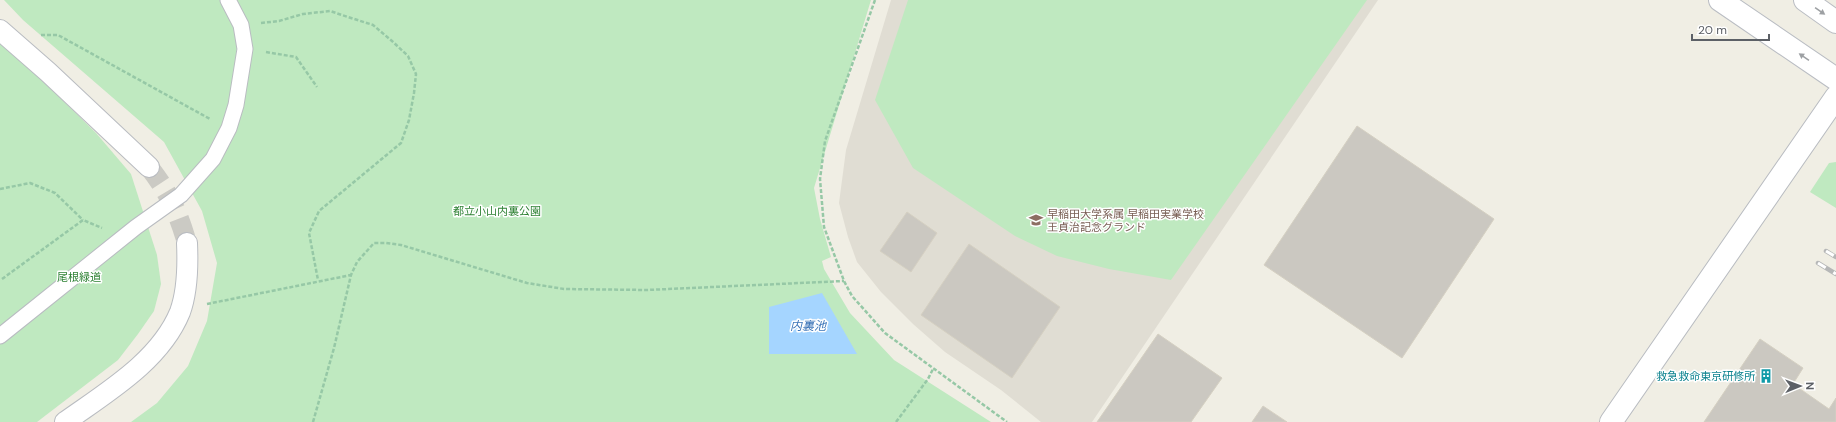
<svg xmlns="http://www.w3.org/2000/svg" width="1836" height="422" font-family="'DM Sans','Noto Sans JP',sans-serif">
	<rect width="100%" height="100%" fill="#f0eee4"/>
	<polygon fill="#e0ddd3" points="891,0 1378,0 1092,422 1041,422 1001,390 945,352 913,324 881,292 857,262 848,237 839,203 846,150"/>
	<g fill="#bfe9c0">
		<polygon points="4,0 871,0 814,188 820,219 831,257 822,261 824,269 850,313 894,360 991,422 131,422 157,403 188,366 207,321 217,263 202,211 164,142 23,20"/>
		<polygon points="908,0 1367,0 1171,280 1109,269 1057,256 1015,236 913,168 875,100"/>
		<polygon points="0,43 41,79 96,133 131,174 157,255 161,284 154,311 138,334 118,360 37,422 0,422"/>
		<polygon points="1836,162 1836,208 1810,192 1829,163"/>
	</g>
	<polygon fill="#a5d5ff" points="822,293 857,354 769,354 769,307"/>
	<g fill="#cbc8c1" stroke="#d5d0c2">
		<polygon points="1357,126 1494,219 1402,358 1264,265"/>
		<polygon points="907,212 937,233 911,272 880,251"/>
		<polygon points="969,244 1060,307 1012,378 921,315"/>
		<polygon points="1158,334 1222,378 1191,422 1097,422"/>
		<polygon points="1760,339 1803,368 1793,384 1829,409 1836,398 1836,422 1704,422"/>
		<polygon points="1263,406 1287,422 1252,422"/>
	</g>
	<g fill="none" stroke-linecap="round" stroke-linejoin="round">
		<path stroke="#cbcac4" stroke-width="20" stroke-dasharray="20 10" stroke-linecap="butt" d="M149 167C169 193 178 212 187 243"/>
		<defs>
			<polyline id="pedestrian" points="0,336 136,227 181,195 213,159 229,128 236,105 245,49 241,25 228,0"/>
			<g id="minor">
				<polyline points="0,30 48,72 149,167"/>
				<path d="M65 422C107 392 160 361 180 312 188 290 188 265 187 243"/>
			</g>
			<polyline id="tertiary" points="1611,422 1836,97"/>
			<g id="secondary">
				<polyline points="1720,0 1836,79"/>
				<polyline points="1805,0 1836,22"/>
			</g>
		</defs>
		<use href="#pedestrian" stroke="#b9bcc1" stroke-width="17"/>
		<use href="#minor" stroke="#b9bcc1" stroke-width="22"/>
		<use href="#tertiary" stroke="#b9bcc1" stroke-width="24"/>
		<use href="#secondary" stroke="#babdc3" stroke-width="24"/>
		<g stroke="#96c8a6" stroke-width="2.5" stroke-dasharray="4 2" stroke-linecap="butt">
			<polyline points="875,0 825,141 820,179 824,227 844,281 852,296 885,333 1007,422"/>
			<polyline points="261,23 279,21 303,14 330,11 348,17 373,25 392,41 408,56 416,74 414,93 409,120 401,143 319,211 309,233 318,280"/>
			<polyline points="41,35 58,35 210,119"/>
			<polyline points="266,52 296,57 317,87"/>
			<polyline points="0,189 30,183 55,193 83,220"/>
			<polyline points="2,279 83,220 102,228"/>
			<polyline points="207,304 351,275"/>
			<polyline points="313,422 334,348 351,275 357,262 374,243 386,243 401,245 527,283 564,289 647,290 844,281"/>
			<polyline points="896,422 928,379 933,369"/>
		</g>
		<use href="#pedestrian" stroke="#fff" stroke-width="15"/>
		<use href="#minor" stroke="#fff" stroke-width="20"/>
		<use href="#tertiary" stroke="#fff" stroke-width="22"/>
		<use href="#secondary" stroke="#fff" stroke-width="22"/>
		<defs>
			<g id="rail">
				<polyline points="1826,251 1836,257"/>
				<polyline points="1818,263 1836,274"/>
			</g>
		</defs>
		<use href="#rail" stroke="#b6b7b7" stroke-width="4.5"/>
		<use href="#rail" stroke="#fff" stroke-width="3" stroke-dasharray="9" stroke-linecap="butt"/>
	</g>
	<defs><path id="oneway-solid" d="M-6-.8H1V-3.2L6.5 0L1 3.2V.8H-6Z"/></defs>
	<g fill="#9da0a3">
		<use href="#oneway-solid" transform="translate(1820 11) rotate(35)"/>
		<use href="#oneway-solid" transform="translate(1804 57) rotate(-146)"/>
	</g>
	<defs>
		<symbol id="school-bare" viewBox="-9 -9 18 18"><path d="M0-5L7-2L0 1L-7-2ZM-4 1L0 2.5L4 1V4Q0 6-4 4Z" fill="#8d6e63" stroke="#fff" stroke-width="2.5" paint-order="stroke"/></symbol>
		<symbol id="building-bare" viewBox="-9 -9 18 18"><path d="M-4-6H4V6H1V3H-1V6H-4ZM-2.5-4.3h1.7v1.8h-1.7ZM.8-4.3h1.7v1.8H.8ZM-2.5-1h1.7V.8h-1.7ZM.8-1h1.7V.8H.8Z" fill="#0f9aa8" stroke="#fff" stroke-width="2.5" paint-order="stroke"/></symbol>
	</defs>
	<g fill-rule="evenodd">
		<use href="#school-bare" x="1026" y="210" width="20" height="20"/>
		<use href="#building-bare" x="1756" y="366" width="20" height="20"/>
	</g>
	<g text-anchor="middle" stroke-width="3" stroke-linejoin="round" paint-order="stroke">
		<g font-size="11" fill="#2f8235" stroke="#fff">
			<text x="497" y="215">都立小山内裏公園</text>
			<text x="79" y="281">尾根緑道</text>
		</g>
		<g font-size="11" fill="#785e54" stroke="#fff" text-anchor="start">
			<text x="1047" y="218">早稲田大学系属 早稲田実業学校<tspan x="1047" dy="13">王貞治記念グランド</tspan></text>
		</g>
		<g font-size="11" fill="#0d838f" stroke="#fff" text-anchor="end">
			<text x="1755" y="380">救急救命東京研修所</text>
		</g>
		<g font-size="12" font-style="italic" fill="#3a74b8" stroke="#fff">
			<text x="808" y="330">内裏池</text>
		</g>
	</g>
	<g transform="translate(1800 386) rotate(89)" stroke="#ffffff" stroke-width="3" paint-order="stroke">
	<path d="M0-3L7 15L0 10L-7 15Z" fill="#5c6066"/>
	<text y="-6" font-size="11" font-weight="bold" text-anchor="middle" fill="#5c6066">N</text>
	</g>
	<path d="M1692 34v6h77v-6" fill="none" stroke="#5c6066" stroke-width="2"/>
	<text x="1698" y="34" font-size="12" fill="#5c6066" stroke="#ffffff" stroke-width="3" paint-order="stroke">20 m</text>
</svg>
